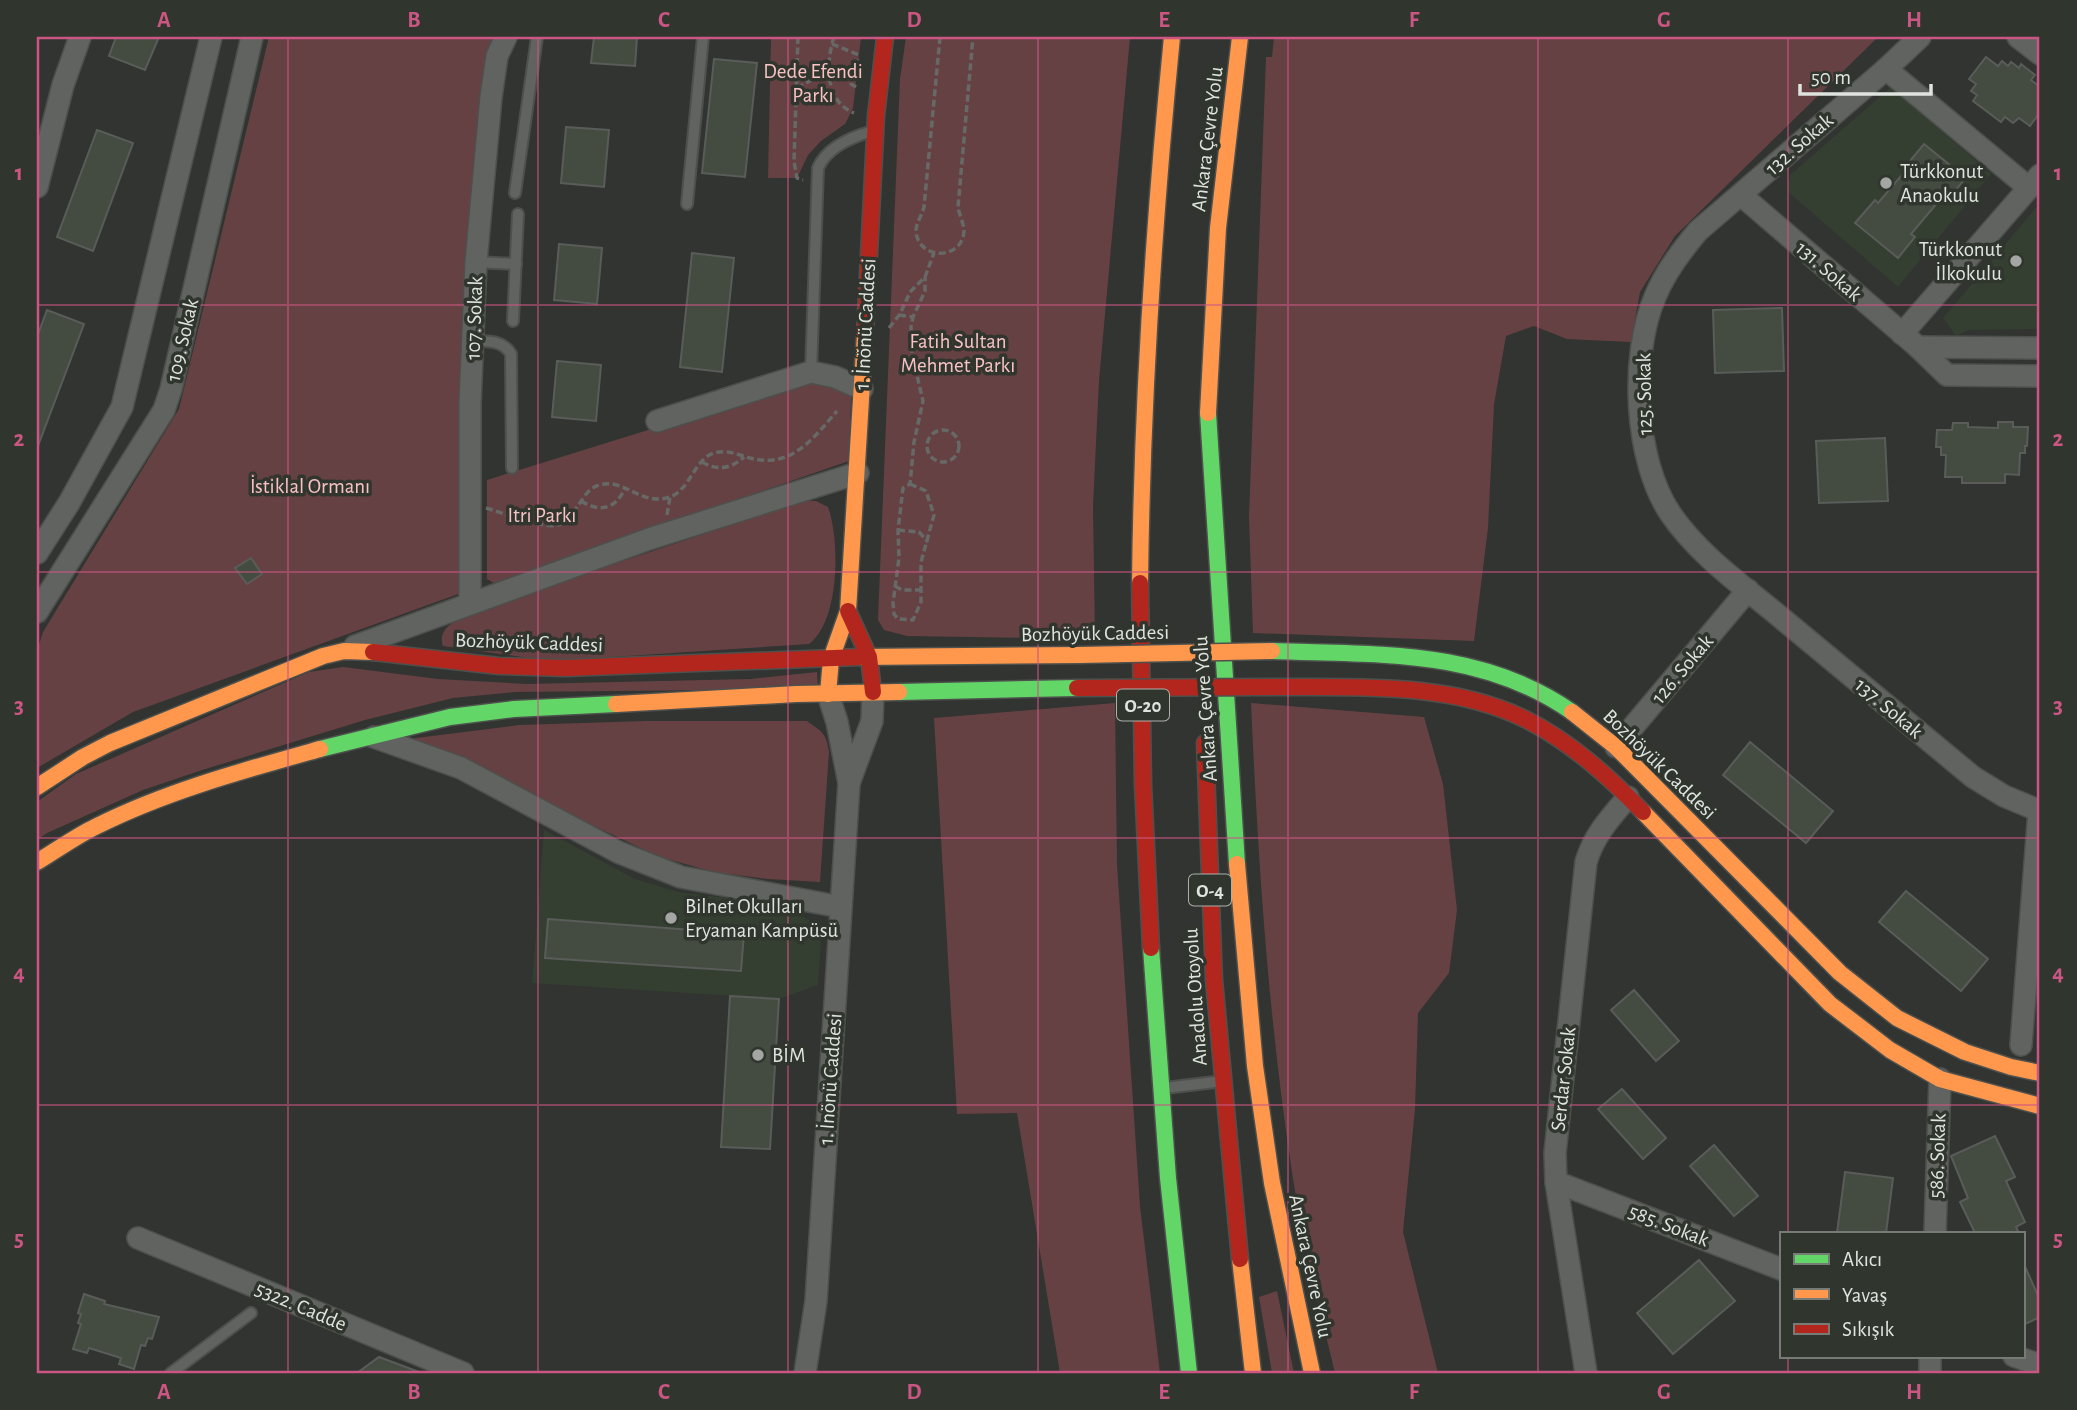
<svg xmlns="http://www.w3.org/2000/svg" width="2077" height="1410" font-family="'Alegreya Sans',sans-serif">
	<rect width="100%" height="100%" fill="#313430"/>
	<g fill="#343e31">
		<polygon points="1891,87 1991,174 1898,287 1787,191 1790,175"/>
		<polygon points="2040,203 2040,329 1969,330 1956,336 1943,318"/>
		<polygon points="544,830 635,879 678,892 746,900 787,908 822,927 818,985 779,999 532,983"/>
	</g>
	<g fill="#664143">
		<polygon points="269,37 500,37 461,593 133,712 37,768 37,651 43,632 179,409"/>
		<polygon points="771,37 861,37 853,108 845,124 821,141 808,155 797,178 768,178"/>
		<polygon points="906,37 1130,37 1099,381 1093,505 1095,639 907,636 884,630 878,620 900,79"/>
		<polygon points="1274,37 1878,37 1675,236 1640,292 1631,342 1567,339 1534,326 1506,336 1494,404 1488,528 1474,641 1253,633 1249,517 1266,57 1272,57"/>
		<polygon points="819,377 851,396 849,461 494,583 487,579 487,480"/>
		<path d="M803 501H816L828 507C840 540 840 621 809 644L551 661 443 646C435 625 466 616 482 608Z"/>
		<polygon points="343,667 438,679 527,684 751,679 817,672 818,689 515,692 453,698 365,720 199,771 143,790 47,833 37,840 37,802 76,774 309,672"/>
		<polygon points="1115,703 1117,865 1140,1206 1160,1373 1060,1373 1017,1113 957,1114 934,718"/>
		<path d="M1251 703 1424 717 1443 784 1457 910 1449 973 1418 1013 1415 1109 1403 1232 1438 1373H1335C1319 1306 1302 1240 1292 1172 1268 1016 1258 859 1251 703Z"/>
		<path d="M646 721H807C822 732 826 732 829 752L820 882 768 879 714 872 660 857 408 739 519 725Z"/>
		<polygon points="1277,1291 1294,1373 1272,1373 1259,1297"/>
	</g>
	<g fill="#444c42" stroke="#595c58" stroke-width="2">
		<polygon points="116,37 159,37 145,70 109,56"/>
		<polygon points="594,37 637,37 635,66 591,63"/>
		<polygon points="1986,57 1998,66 2002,61 2008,66 2011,62 2019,68 2021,64 2035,75 2031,80 2040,87 2040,112 2030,126 2019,118 2013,123 2005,117 2001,122 1973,101 1977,95 1971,91 1976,84 1969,79"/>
		<polygon points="714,59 757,63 745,177 702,173"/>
		<polygon points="566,127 609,130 604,187 561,183"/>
		<polygon points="97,130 133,143 93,251 57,237"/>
		<polygon points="1924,144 1966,178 1947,200 1943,196 1911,234 1915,237 1898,258 1855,223 1875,200 1878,203 1907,169 1905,167"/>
		<polygon points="559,244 602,248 597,304 554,300"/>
		<polygon points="692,253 734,258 722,372 680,367"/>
		<polygon points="1782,308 1784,371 1715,373 1713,310"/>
		<polygon points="47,310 84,324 38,446 37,337"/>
		<polygon points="557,361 601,365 596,421 552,417"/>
		<polygon points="1998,422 2013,422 2013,427 2028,427 2027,446 2025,446 2025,453 2020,453 2019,475 2005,474 2005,483 1962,483 1962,477 1945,477 1946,455 1941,455 1941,447 1936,447 1937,430 1952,430 1953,423 1968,423 1968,427 1998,428"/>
		<polygon points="1885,438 1888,501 1819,503 1816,441"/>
		<polygon points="251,558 262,574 247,584 235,568"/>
		<polygon points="1750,742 1833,811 1806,843 1723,775"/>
		<polygon points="1906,891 1988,959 1961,991 1879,922"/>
		<polygon points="548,919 744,934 741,971 545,958"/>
		<polygon points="1634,990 1679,1041 1656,1061 1611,1010"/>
		<polygon points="730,996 779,999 770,1149 721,1147"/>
		<polygon points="1622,1089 1666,1138 1643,1159 1598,1109"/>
		<polygon points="1995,1136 2015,1177 2006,1181 2025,1222 2016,1227 2019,1233 1975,1233 1960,1202 1968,1198 1951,1156"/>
		<polygon points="1714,1145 1758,1196 1734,1216 1690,1166"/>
		<polygon points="1845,1172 1893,1178 1886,1233 1837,1233"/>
		<polygon points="1699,1260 1735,1301 1673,1354 1637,1313"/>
		<polygon points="2023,1262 2040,1300 2040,1317 2023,1325"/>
		<polygon points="84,1294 105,1301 104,1304 159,1317 152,1339 148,1338 145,1346 141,1345 134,1369 119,1364 121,1358 89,1348 87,1353 73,1349 81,1324 78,1323 81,1314 78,1313"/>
		<polygon points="379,1357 419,1372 419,1373 357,1373"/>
	</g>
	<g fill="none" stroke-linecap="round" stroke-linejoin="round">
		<defs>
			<g id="lane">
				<polyline points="515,193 537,37"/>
				<polyline points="687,204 703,37"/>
				<polyline points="476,262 516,264"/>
				<polyline points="513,321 518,214"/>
				<path d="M473 341C487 341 503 340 511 354L512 468"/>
				<path d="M811 372 818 168C827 147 851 137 873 131"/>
				<polyline points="1165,1088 1215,1082"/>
				<polyline points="171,1373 251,1313"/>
			</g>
			<g id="street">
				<path d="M1920 37 1886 69 1698 231C1681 251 1665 272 1655 297 1630 355 1634 459 1670 513 1699 556 1746 588 1785 621 1848 673 1910 725 1973 777L2004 796 2040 811"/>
				<polyline points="2018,37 2040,54"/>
				<polyline points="1886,69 2029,188"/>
				<polyline points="37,187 63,85 80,37"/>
				<polyline points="1741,195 1918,347 1947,375 2040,376"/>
				<polyline points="1902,334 2040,175"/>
				<polyline points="1918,347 2040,348"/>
				<polyline points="657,421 811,372 835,377 862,389"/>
				<polyline points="37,553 69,503 122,407 211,37"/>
				<polyline points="470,602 470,403 476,262 491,97 497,56 506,37"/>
				<polyline points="37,612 164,410 171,389 252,37"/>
				<polyline points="355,646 649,539 858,473"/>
				<polyline points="828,694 837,722 849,783 872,721 873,692"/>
				<polyline points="374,737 461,768 618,852 681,877 841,907"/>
				<polyline points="1616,747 1748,590"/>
				<polyline points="2021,1045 2039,811"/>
				<polyline points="1556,1182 1781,1269"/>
				<polyline points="1935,1233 1940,1079"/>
				<polyline points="138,1238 463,1373"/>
				<polyline points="2014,1356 2040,1365"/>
				<polyline points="805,1373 816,1301 849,783"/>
				<path d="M1586 1373 1556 1182 1555 1153 1586 862C1594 835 1610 818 1628 797"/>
				<polyline points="1930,1373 1930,1356"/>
			</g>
			<g id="fast">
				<polyline points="1208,413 1237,864"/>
				<path d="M1272 651C1379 655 1480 648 1572 712"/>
				<polyline points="899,692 1077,688"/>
				<polyline points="320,749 450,717 514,709 616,704"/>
				<polyline points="1151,948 1168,1178 1189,1373"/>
			</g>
			<g id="slow">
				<polyline points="1208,413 1218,228 1240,37"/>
				<path d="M1140 583C1142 400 1154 219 1172 37"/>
				<polyline points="860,657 1079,655"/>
				<polyline points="828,694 831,659 848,611 865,334"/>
				<polyline points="616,704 796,694 899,692"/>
				<polyline points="1572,712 1616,747 1840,973 1897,1018 1965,1052 2011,1067 2040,1073"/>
				<polyline points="37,787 83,757 110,743 323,656 344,651 373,652"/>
				<polyline points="1643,812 1830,1004 1890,1050 1940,1079 2040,1106"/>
				<path d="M37 862C57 850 76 836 97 826 167 791 245 770 320 749"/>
				<polyline points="1237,864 1255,1066 1272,1183 1312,1373"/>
				<polyline points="1240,1259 1253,1373"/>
			</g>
			<g id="jam">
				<polyline points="865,334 876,116 885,37"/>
				<polyline points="1140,583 1143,785 1151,948"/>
				<polyline points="848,611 869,657 873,692"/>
				<polyline points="373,652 499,666 565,668 860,657"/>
				<path d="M1271 687C1356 688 1449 681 1527 720 1572 743 1609 777 1643 812"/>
				<polyline points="1205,743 1214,980 1240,1259"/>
			</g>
		</defs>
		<use href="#lane" stroke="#4d504c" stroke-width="14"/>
		<use href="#street" stroke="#4d504c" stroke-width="24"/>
		<use href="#fast" stroke="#4d504c" stroke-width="19"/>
		<use href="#slow" stroke="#4d504c" stroke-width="19"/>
		<use href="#jam" stroke="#4d504c" stroke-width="19"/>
		<g stroke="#676966" stroke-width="3.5" stroke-dasharray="7 3.5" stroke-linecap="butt">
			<polyline points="798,37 794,162 797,178 803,180"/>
			<path d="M834 37C826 62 824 101 854 113"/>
			<path d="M940 37 924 207C922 216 915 224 916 233 921 262 965 259 964 229 963 222 959 214 958 207L973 37"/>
			<polyline points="832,44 859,55"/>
			<polyline points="856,87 851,84 849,73 854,63 859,60"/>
			<polyline points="797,88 829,70"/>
			<polyline points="899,315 913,317 925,291 925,277"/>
			<polyline points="889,328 900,314 910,292 925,277 934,253"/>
			<circle cx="943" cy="446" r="16"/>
			<path d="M702 462C717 471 731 469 744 457"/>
			<polyline points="910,484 926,491 934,515 921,562 921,602 913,620 898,619 894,614 893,603 899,558 898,530 903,488 910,484 914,442 923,401 912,354 911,327 913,317"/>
			<path d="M581 501C600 513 616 509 625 488"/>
			<path d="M486 508C504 513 542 529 558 525 568 523 572 514 577 507 583 499 588 488 599 485 624 477 641 507 670 497 691 489 694 459 714 453 727 449 738 455 750 458 791 469 813 439 837 411"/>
			<polyline points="667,515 670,497"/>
			<polyline points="898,530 919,532 928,542"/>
			<polyline points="895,586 902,590 921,590"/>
		</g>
		<use href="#lane" stroke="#616360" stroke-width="10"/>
		<use href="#street" stroke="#616360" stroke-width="21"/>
		<use href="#fast" stroke="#63d668" stroke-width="16"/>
		<use href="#slow" stroke="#ff974d" stroke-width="16"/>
		<use href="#jam" stroke="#b3261e" stroke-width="16"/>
		<defs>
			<polyline id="slow-bridge" points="1079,655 1272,651"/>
			<polyline id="jam-bridge" points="1077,688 1271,687"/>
		</defs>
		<use href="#slow-bridge" stroke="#4d504c" stroke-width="19" stroke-linecap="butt"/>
		<use href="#jam-bridge" stroke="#4d504c" stroke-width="19" stroke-linecap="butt"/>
		<use href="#slow-bridge" stroke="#ff974d" stroke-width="16"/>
		<use href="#jam-bridge" stroke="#b3261e" stroke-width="16"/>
	</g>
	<path fill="none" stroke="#cb5583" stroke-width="2" stroke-opacity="0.55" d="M288 37V1373M538 37V1373M788 37V1373M1038 37V1373M1288 37V1373M1538 37V1373M1788 37V1233M37 305H2040M37 572H2040M37 838H2040M37 1105H2040M1788 1356V1373"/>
	<g fill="#a3a6a2" stroke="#30362e" stroke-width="2.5">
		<circle cx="1886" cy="183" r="7"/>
		<circle cx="2016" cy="261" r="7"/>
		<circle cx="671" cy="918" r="7"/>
		<circle cx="758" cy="1055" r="7"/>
	</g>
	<g text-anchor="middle" stroke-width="7" stroke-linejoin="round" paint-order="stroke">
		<g fill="#30362e" stroke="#abb0aa" stroke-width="2">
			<rect x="1117" y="689.5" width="52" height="31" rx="5"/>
			<rect x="1189" y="874.5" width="42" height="31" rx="5"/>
		</g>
		<g font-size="19" font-weight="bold" fill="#e0e4df">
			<text x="1143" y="712">O-20</text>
			<text x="1210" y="897">O-4</text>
		</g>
		<g font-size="21" fill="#f8c1c4" stroke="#30362e">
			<text x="813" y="78">Dede Efendi<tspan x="813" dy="24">Parkı</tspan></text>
			<text x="958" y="348">Fatih Sultan<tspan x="958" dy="24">Mehmet Parkı</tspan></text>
			<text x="310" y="493">İstiklal Ormanı</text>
			<text x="542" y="522">Itri Parkı</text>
		</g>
		<g font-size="21" fill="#e0e4df" stroke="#30362e">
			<text transform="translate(1207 139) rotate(-83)" y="7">Ankara Çevre Yolu</text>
			<text transform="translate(1799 144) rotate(-41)" y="7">132. Sokak</text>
			<text transform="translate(1829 271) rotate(41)" y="7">131. Sokak</text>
			<text transform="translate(474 318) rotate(-88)" y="7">107. Sokak</text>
			<text transform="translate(865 324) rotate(-87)" y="7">1. İnönü Caddesi</text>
			<text transform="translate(182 340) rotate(-77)" y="7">109. Sokak</text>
			<text transform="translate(1644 394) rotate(-91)" y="7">125. Sokak</text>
			<text transform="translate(1095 633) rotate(-1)" y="7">Bozhöyük Caddesi</text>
			<text transform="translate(529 642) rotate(2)" y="7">Bozhöyük Caddesi</text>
			<text transform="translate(1682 669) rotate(-50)" y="7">126. Sokak</text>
			<text transform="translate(1889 708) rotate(40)" y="7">137. Sokak</text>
			<text transform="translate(1205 709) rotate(-94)" y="7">Ankara Çevre Yolu</text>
			<text transform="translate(1660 764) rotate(44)" y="7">Bozhöyük Caddesi</text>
			<text transform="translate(1195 997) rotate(-94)" y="7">Anadolu Otoyolu</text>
			<text transform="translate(830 1079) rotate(-86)" y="7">1. İnönü Caddesi</text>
			<text transform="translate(1563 1079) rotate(-84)" y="7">Serdar Sokak</text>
			<text transform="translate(1937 1156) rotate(-88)" y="7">586. Sokak</text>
			<text transform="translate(1669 1225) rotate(21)" y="7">585. Sokak</text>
			<text transform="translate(1311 1266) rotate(78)" y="7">Ankara Çevre Yolu</text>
			<text transform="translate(301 1306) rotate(23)" y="7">5322. Cadde</text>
		</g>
		<g font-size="21" fill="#e0e4df" stroke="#30362e" text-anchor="start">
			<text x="1900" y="178">Türkkonut<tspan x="1900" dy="24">Anaokulu</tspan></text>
			<text x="2002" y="256" text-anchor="end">Türkkonut<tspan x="2002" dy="24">İlkokulu</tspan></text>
			<text x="685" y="913">Bilnet Okulları<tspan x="685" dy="24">Eryaman Kampüsü</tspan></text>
			<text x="772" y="1062">BİM</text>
		</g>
	</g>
	<rect width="2077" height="1410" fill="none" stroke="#30362e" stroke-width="77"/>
	<rect x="1780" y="1232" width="245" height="126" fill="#30362e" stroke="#767c75" stroke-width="2"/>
	<rect x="1794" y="1254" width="35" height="10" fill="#63d668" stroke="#767c75" stroke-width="2"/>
	<text x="1842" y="1266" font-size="21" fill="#e0e4df">Akıcı</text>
	<rect x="1794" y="1289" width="35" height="10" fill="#ff974d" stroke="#767c75" stroke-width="2"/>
	<text x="1842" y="1302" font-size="21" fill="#e0e4df">Yavaş</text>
	<rect x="1794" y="1324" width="35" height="10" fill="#b3261e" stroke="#767c75" stroke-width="2"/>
	<text x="1842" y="1336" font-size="21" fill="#e0e4df">Sıkışık</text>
	<path d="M1800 84v10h131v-10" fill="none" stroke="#e0e4df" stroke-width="3.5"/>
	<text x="1811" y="84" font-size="21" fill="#e0e4df" stroke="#30362e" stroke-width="5" paint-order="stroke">50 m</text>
	<rect x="38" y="38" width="2000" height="1334" fill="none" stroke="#cb5583" stroke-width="2.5"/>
	<g font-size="23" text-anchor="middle" font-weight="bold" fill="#cb5583">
		<text x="164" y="27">A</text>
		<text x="414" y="27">B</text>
		<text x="664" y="27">C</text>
		<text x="914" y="27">D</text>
		<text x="1164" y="27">E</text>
		<text x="1414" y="27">F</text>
		<text x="1664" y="27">G</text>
		<text x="1914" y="27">H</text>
		<text x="19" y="180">1</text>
		<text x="2058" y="180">1</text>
		<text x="19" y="446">2</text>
		<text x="2058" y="446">2</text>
		<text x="19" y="713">3</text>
		<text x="2058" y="713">3</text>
		<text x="19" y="980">4</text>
		<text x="2058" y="980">4</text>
		<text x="19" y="1246">5</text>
		<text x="2058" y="1246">5</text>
		<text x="164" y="1399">A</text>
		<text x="414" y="1399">B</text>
		<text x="664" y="1399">C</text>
		<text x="914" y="1399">D</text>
		<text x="1164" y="1399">E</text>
		<text x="1414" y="1399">F</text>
		<text x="1664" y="1399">G</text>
		<text x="1914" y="1399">H</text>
	</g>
</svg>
